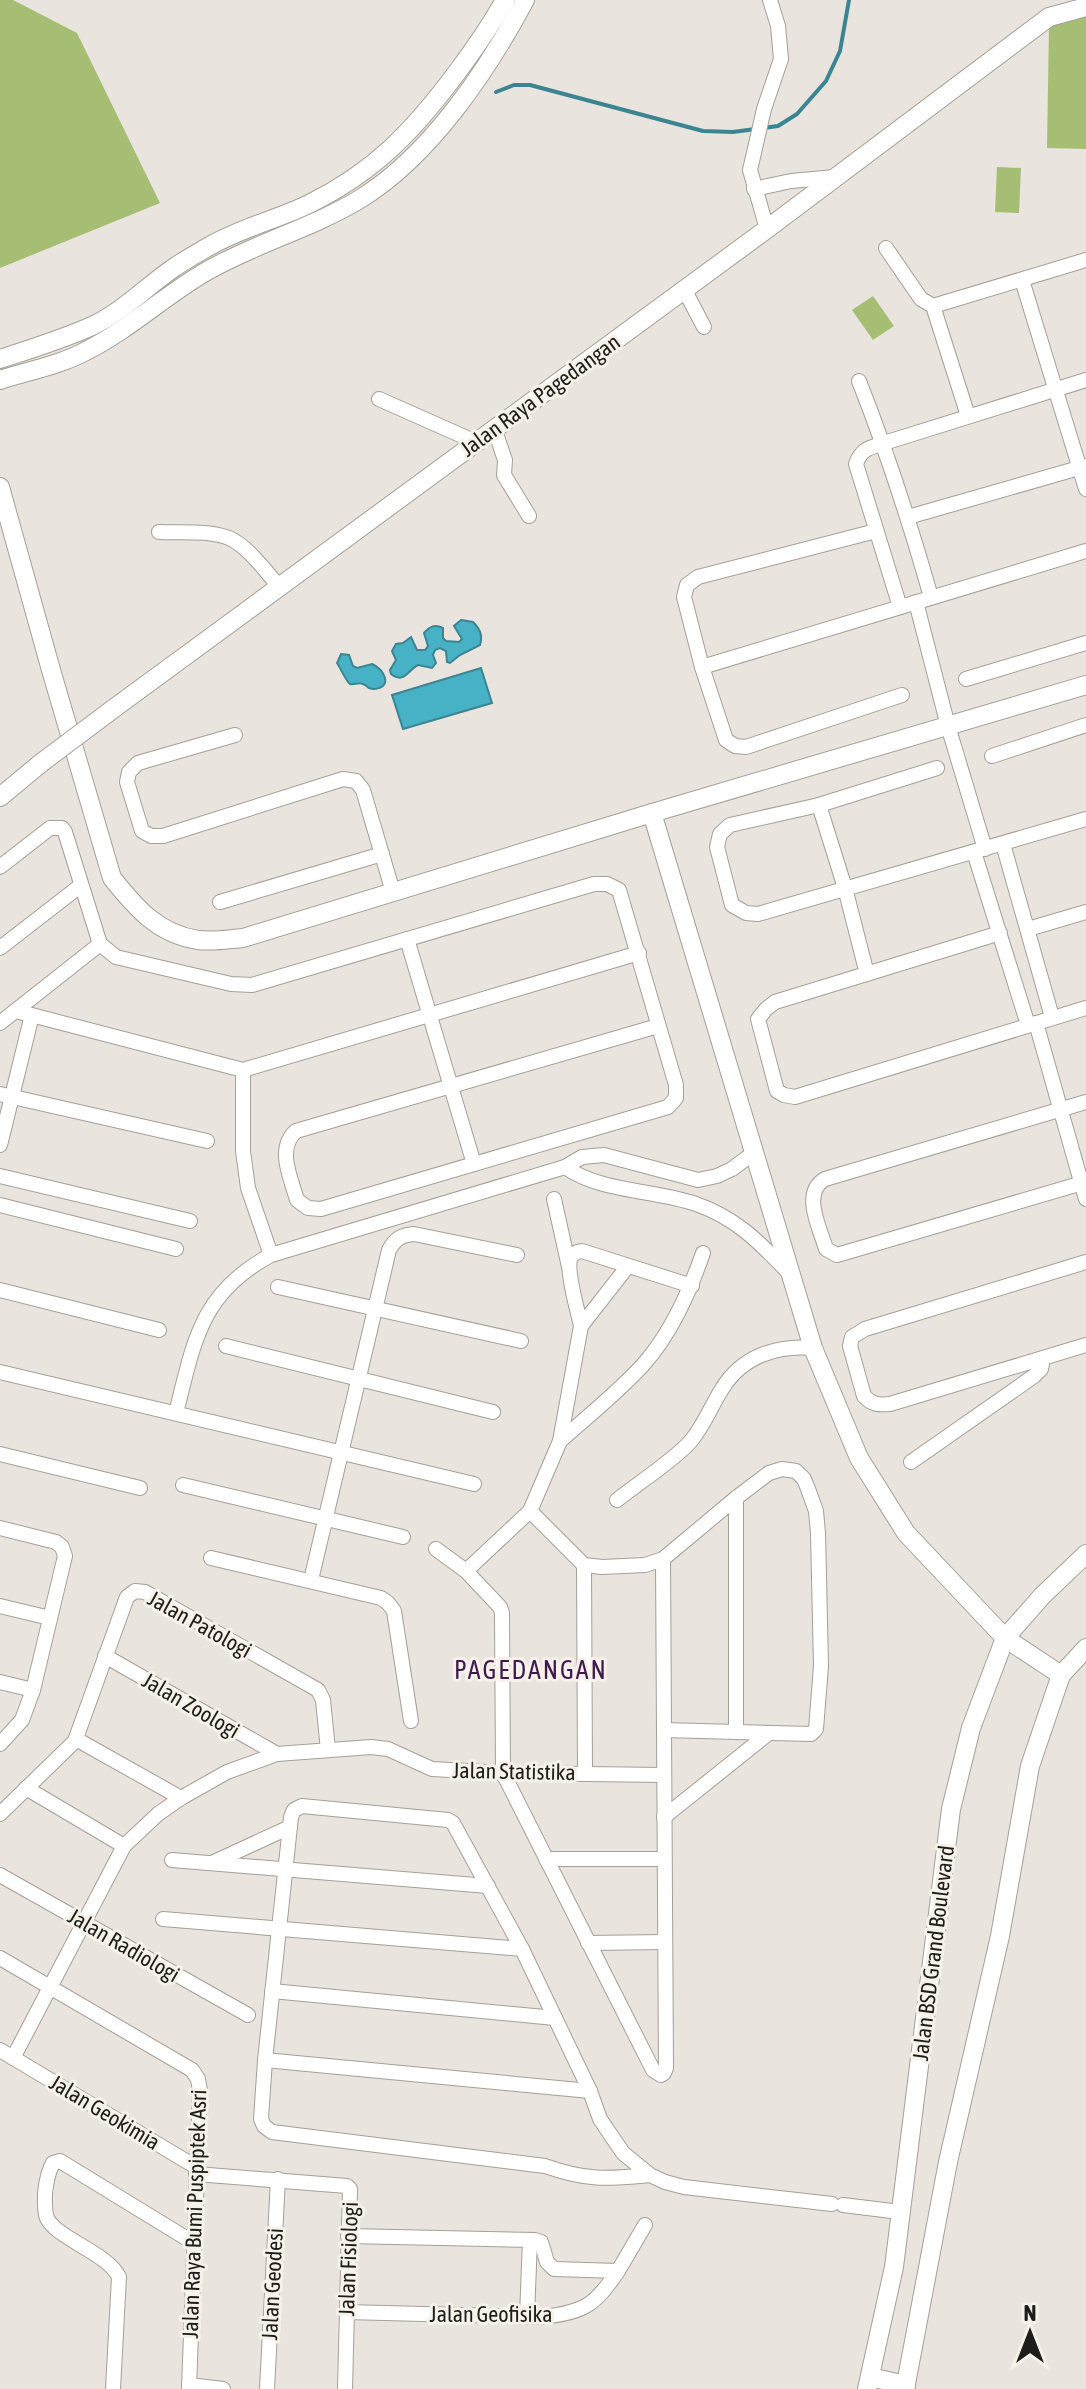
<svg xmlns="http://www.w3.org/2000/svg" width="1086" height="2389" font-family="'Asap Condensed',sans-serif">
	<rect width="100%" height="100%" fill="#e9e4dd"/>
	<g fill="#a6be74">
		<polygon points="0,0 13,0 77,33 160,203 0,268"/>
		<polygon points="1086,13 1086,149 1047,148 1049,25"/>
		<polygon points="997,167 1021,168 1019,213 995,212"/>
		<polygon points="873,296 894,326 873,340 852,310"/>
	</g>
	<g fill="#47b1c5" stroke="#3b8592" stroke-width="2">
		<path d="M461 620 473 622C480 629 483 635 480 645L460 655 450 663 447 662 446 651 440 648 435 650 433 655 436 663 432 668 418 665C407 671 404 684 391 674L390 670 396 660 392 651 396 644 403 643 411 637 417 650H425L428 646 424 633C430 626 435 624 443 628V638L446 641 459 642 462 639 454 626Z"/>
		<path d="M341 654 349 655 353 666 357 668 372 664C385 669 393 688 374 689 366 689 370 687 363 684 359 682 354 685 350 684 347 683 340 667 337 663Z"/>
		<polygon points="481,668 492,703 403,729 392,695"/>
	</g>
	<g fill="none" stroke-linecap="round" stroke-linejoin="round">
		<polyline stroke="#3b8592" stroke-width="4" points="496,92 514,85 530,85 703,131 733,132 778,126 797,114 826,81 840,51 849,0"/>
		<defs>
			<g id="street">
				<polyline points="754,189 791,181 835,177"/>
				<polyline points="767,229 750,170 764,109 781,59 778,26 770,0"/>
				<polyline points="886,248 921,299 933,306"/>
				<polyline points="1022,280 1086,489"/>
				<polyline points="684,289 704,327"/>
				<path d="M859 381C887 452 910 523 931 597"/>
				<polyline points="379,399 476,442"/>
				<polyline points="968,416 933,306 1086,260"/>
				<polyline points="494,428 505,460 504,475 529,516"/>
				<polyline points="908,517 1086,466"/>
				<polyline points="876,531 698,577 687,585 684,597 702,667 726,740 735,746 746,747 902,695"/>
				<path d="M159 532C181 533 208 530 229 538 249 547 264 570 279 586"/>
				<polyline points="916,602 948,726 985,849"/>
				<path d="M900 607 856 464C861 449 869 448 884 443L1086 380"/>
				<polyline points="702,667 1086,551"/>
				<polyline points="966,679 1086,643"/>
				<polyline points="235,735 138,763 129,772 127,782 142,831 151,836 163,836 343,779 356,781 363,790 393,892"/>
				<polyline points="992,756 1086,725"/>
				<polyline points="937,768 819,805 730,825 720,834 717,847 732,905 746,913 758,914 1086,819"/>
				<polyline points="819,805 845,888 867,974"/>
				<polyline points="1003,844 1052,1017"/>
				<polyline points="974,852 1028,1025"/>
				<path d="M0 867 50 828H62L65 832 100 944 116 957 231 984 252 985 594 884H607L619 890 676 1085V1098L668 1107 321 1209 308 1208 297 1200C291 1178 276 1149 296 1131L658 1026"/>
				<polyline points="220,902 382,854"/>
				<polyline points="1028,929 1086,912"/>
				<polyline points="1000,933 775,1002 766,1009 758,1019 777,1091 784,1095 795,1097 1086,1008"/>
				<polyline points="407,939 474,1164"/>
				<polyline points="0,948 80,886"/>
				<polyline points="16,1011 243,1070 639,953"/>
				<polyline points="0,1023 100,944"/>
				<polyline points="1036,1023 1086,1199"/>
				<polyline points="243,1070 243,1151 248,1188 271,1255"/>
				<polyline points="0,1094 207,1141"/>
				<path d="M1086 1102 825 1179C801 1193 820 1228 826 1249L837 1255 1086 1182"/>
				<polyline points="0,1145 32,1015"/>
				<path d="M565 1167C600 1192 656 1190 696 1204 737 1218 761 1244 790 1274"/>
				<polyline points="0,1176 190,1221"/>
				<polyline points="554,1199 569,1267"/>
				<polyline points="0,1205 176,1249"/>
				<path d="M1086 1262 865 1329 852 1337 850 1346 864 1396C872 1405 879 1405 890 1404L1086 1345"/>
				<path d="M628 1266 581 1326C578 1312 565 1268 571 1257 574 1252 578 1252 582 1251L692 1286"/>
				<polyline points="278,1287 521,1341"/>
				<polyline points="0,1290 159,1330"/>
				<polyline points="226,1346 493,1412"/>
				<polyline points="0,1372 474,1484"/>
				<path d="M176 1413C194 1342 200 1293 271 1255L565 1167 582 1157 604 1155 698 1180 717 1176 732 1169 755 1152"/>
				<path d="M560 1441C587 1417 617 1393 642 1366 671 1334 689 1293 703 1253"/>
				<polyline points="0,1454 140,1488"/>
				<polyline points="911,1462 1034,1376 1041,1369 1043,1359"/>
				<polyline points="183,1485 403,1537"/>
				<polyline points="736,1498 736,1732"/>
				<path d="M617 1500C637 1484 674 1460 690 1442 704 1426 711 1406 722 1389 742 1356 777 1345 813 1348"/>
				<polyline points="530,1511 584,1565 602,1567 645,1565 663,1559 736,1498 769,1473 782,1469 796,1471 804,1479 808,1489 816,1511 818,1533 821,1666 816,1729 811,1734 664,1730"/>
				<polyline points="0,1528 56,1542 62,1547 65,1556 33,1690 22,1720 0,1744"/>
				<polyline points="436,1549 466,1571 500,1607 502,1613 503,1773 653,2070 661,2075 664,2073 666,2068 663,1559"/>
				<polyline points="211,1558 381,1598 388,1603 394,1611 411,1721"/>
				<polyline points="584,1565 585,1772"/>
				<polyline points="466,1571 530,1511 560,1441 581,1326"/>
				<path d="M311 1580 389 1250C395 1239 401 1235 414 1234L517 1255"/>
				<polyline points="0,1606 50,1618"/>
				<polyline points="105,1656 277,1754"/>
				<polyline points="0,1682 33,1690"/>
				<polyline points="76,1739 181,1798"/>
				<polyline points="26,1788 124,1846"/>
				<polyline points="0,1814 75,1741 127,1597 135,1591 145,1592 318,1690 323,1700 328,1750"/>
				<polyline points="664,1817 769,1733"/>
				<polyline points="546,1859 664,1859"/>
				<polyline points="172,1860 488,1886"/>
				<polyline points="214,1862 290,1827"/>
				<polyline points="0,1875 248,2015"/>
				<polyline points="163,1919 522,1949"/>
				<polyline points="588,1943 665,1942"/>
				<polyline points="0,1958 192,2070 198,2079 200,2091 189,2389"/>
				<polyline points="272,1991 555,2018"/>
				<polyline points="0,2050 196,2167"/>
				<polyline points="13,2058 124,1846 158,1814 181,1798 227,1772 277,1754 371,1747 388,1749 432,1769 503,1773 664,1775"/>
				<polyline points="265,2060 590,2091"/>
				<polyline points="196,2174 347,2186 350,2189 345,2389"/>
				<path d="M650 2175C606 2179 588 2181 545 2166L272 2132 264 2126 261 2119 265 2060 291 1817 294 1810 302 1806 448 1820 453 1823 522 1949 590 2091 600 2119 623 2153 650 2175 665 2182 684 2187 832 2204"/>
				<polyline points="843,2205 900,2212"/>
				<polyline points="618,2271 645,2225"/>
				<path d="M346 2312 543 2317C585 2312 595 2305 618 2271L554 2269 547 2262 541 2242 535 2240 348 2236"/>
				<polyline points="527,2316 530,2240"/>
				<polyline points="189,2385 223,2389"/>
				<path d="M113 2389 119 2277C108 2253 57 2239 47 2218 44 2210 45 2201 45 2193 46 2183 48 2172 53 2163L60 2161 194 2243"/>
				<polyline points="267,2389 278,2179"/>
			</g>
			<g id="secondary">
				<path d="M0 359C31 349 63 339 92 326 122 312 145 288 172 269 183 261 196 254 208 247 240 228 276 220 309 204 376 171 414 130 458 71 475 48 491 25 505 0"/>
				<path d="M0 380C28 371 60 365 86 351 130 329 165 295 207 271 256 243 312 228 360 199 430 156 487 71 525 0"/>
				<path d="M0 487 51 670 112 878C136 908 158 934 198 940 213 942 229 939 243 938L652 813 1086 685"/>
				<polyline points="113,709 767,229 1049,17 1086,7"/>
				<polyline points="0,797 41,763"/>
				<polyline points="652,813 813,1348 859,1458 906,1533 1005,1638 1061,1675"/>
				<polyline points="870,2377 906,2385"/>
				<polyline points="867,2389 894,2267 951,1809 971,1728 1005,1638 1042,1596 1086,1554"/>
				<polyline points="905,2389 948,2162 1000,1936 1030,1766 1061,1675 1086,1648"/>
			</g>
		</defs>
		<use href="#street" stroke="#a4a099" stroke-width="16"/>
		<use href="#secondary" stroke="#a4a099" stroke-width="20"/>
		<use href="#street" stroke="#fff" stroke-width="14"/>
		<use href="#secondary" stroke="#fff" stroke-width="18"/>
		<defs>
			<polyline id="secondary-bridge" points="41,763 113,709"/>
		</defs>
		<use href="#secondary-bridge" stroke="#a4a099" stroke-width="20" stroke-linecap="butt"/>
		<use href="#secondary-bridge" stroke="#fff" stroke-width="18"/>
	</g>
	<g text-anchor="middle" stroke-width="6" stroke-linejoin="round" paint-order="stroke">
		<g font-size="22" fill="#1e1d1a" stroke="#f6f2ea">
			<text transform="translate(540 395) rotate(-36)" y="8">Jalan Raya Pagedangan</text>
			<text transform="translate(200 1624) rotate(29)" y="8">Jalan Patologi</text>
			<text transform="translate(191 1705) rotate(30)" y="8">Jalan Zoologi</text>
			<text transform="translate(514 1771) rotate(1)" y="8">Jalan Statistika</text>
			<text transform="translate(124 1945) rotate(30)" y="8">Jalan Radiologi</text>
			<text transform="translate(933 1953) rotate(-83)" y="8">Jalan BSD Grand Boulevard</text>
			<text transform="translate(105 2112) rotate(31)" y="8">Jalan Geokimia</text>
			<text transform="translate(194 2214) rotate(-88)" y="8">Jalan Raya Bumi Puspiptek Asri</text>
			<text transform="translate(348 2259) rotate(-88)" y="8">Jalan Fisiologi</text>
			<text transform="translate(272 2284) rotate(-87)" y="8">Jalan Geodesi</text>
			<text x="491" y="2322">Jalan Geofisika</text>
		</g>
		<g font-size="26" letter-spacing="2" fill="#40194f" stroke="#f6f2ea">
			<text x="531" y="1679">PAGEDANGAN</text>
		</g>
	</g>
	<g transform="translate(1030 2333)" stroke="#f6f2ea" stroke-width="6" paint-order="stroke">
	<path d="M0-6L14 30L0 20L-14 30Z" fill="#1e1d1a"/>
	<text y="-12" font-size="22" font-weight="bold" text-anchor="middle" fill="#1e1d1a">N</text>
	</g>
</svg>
